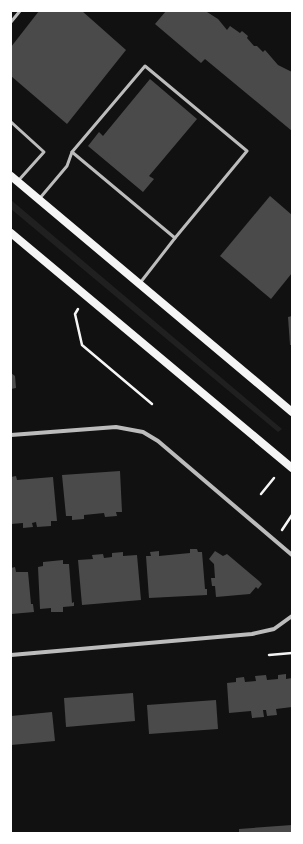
<svg xmlns="http://www.w3.org/2000/svg" width="303" height="844" font-family="Cabin,sans-serif">
	<rect width="100%" height="100%" fill="#111"/>
	<polygon fill="#202020" points="11,200 282,429 278,432 11,209"/>
	<g fill="#4a4a4a">
		<polygon points="39,11 82,11 126,50 67,124 11,76 11,47"/>
		<polygon points="166,11 207,12 218,19 227,30 230,26 240,33 242,31 248,36 247,38 254,46 257,46 263,52 265,50 278,65 292,72 292,131 205,59 201,63 155,24"/>
		<polygon points="150,79 197,119 149,176 154,179 143,192 88,146 99,132 103,136"/>
		<polygon points="270,196 292,215 292,273 271,299 220,256"/>
		<polygon points="292,316 292,345 290,345 288,317"/>
		<polygon points="11,373 15,376 16,388 11,389"/>
		<polygon points="120,471 122,512 116,512 117,516 105,517 104,513 84,515 84,519 72,520 72,516 66,516 62,475"/>
		<polygon points="16,476 17,480 53,477 57,521 51,521 51,526 37,527 36,522 32,523 33,527 23,528 23,523 11,524 11,477"/>
		<polygon points="190,549 197,549 198,552 202,552 205,589 207,589 207,595 149,598 146,556 151,556 150,552 159,551 159,556 190,553"/>
		<polygon points="215,551 223,556 227,554 259,581 262,584 258,589 256,587 250,594 216,597 215,586 212,586 211,578 215,578 214,564 209,559"/>
		<polygon points="123,552 123,556 137,555 141,600 82,605 78,560 93,559 92,555 103,554 104,558 112,557 112,553"/>
		<polygon points="63,560 63,564 69,564 72,603 74,602 74,606 63,607 63,612 51,612 51,608 40,609 38,567 43,566 43,562"/>
		<polygon points="15,567 16,572 28,572 31,604 33,604 34,612 11,614 11,568"/>
		<polygon points="286,674 286,679 292,678 292,707 276,709 277,715 267,716 266,710 263,710 264,717 252,718 251,711 229,713 227,683 236,682 236,678 244,677 245,682 256,681 255,676 266,675 267,680 278,679 278,675"/>
		<polygon points="133,693 135,721 66,727 64,698"/>
		<polygon points="216,700 218,729 149,734 147,705"/>
		<polygon points="52,712 55,741 11,745 11,716"/>
		<polygon points="292,825 292,833 239,833 239,829"/>
	</g>
	<g fill="none" stroke-linecap="round" stroke-linejoin="round">
		<g stroke="#f5f5f5" stroke-width="2.5">
			<polyline points="78,309 75,314 82,345 152,404"/>
			<polyline points="261,494 274,478"/>
			<polyline points="282,530 292,515"/>
			<polyline points="269,655 292,653"/>
		</g>
		<g stroke="#bcbcbc" stroke-width="3">
			<polyline points="11,22 20,11"/>
			<polyline points="11,122 44,152 18,181"/>
			<polyline points="72,152 175,238"/>
			<polyline points="40,198 67,166 72,152 145,66 247,151 175,238 140,283"/>
		</g>
		<g stroke="#bcbcbc" stroke-width="4">
			<polyline points="11,435 116,427 143,432 158,441 292,555"/>
			<polyline points="11,655 252,634 274,629 292,616"/>
		</g>
		<g stroke="#f5f5f5" stroke-width="8">
			<polyline points="11,176 292,412"/>
			<polyline points="11,233 292,468"/>
		</g>
	</g>
	<rect width="303" height="844" fill="none" stroke="#ffffff" stroke-width="24"/>
</svg>
